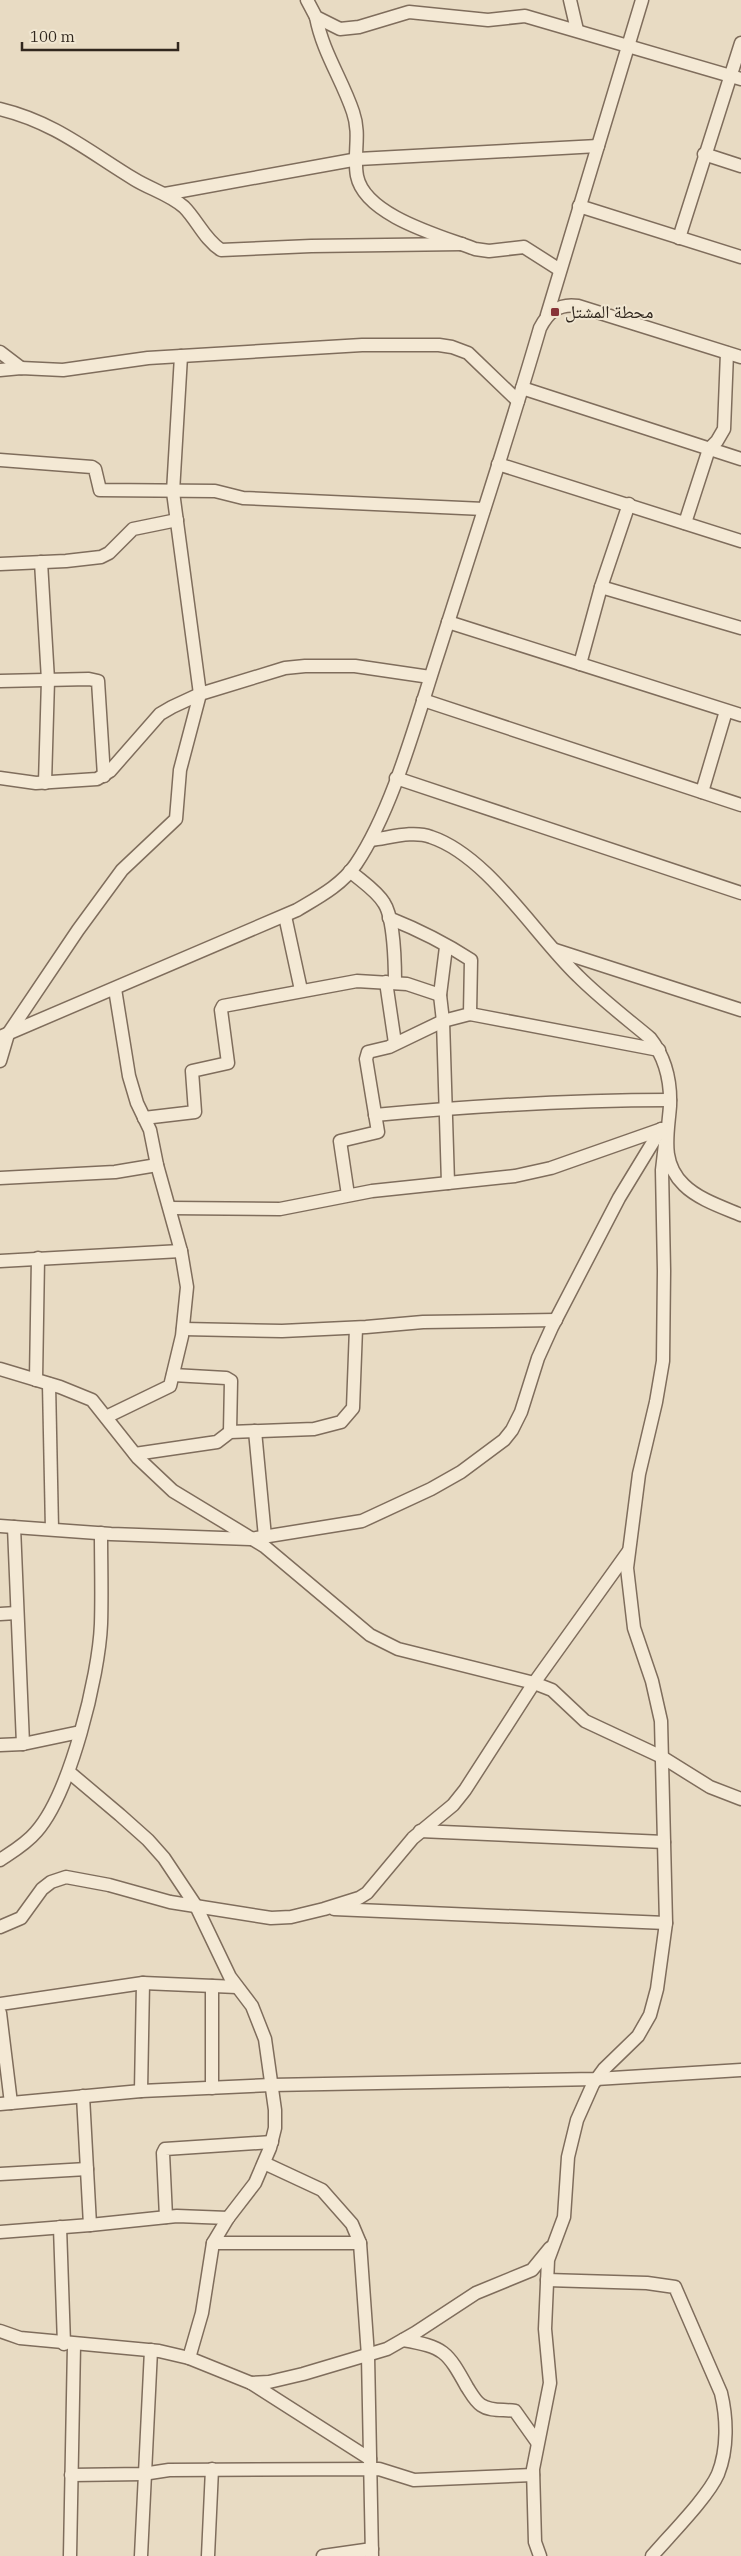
<svg xmlns="http://www.w3.org/2000/svg" width="741" height="2556" font-family="'IBM Plex Serif','Noto Naskh Arabic',serif">
	<rect width="100%" height="100%" fill="#e8dbc3"/>
	<g fill="none" stroke-linecap="round" stroke-linejoin="round">
		<defs>
			<g id="minor">
				<polyline points="307,0 316,17 340,29 359,27 409,12 488,20 525,16 741,79"/>
				<polyline points="570,0 577,30"/>
				<path d="M316 17C323 53 342 79 353 112 361 135 353 154 357 176 365 216 441 236 475 249L489 251 524 247 560 270"/>
				<path d="M0 109C54 122 88 151 134 179 150 189 169 194 184 207 197 220 205 240 221 250L311 246 462 244"/>
				<polyline points="704,154 741,166"/>
				<polyline points="165,194 358,159 598,146"/>
				<polyline points="579,206 741,257"/>
				<polyline points="679,238 741,43"/>
				<polyline points="547,315 642,0"/>
				<polyline points="0,352 21,368"/>
				<polyline points="0,370 21,368 63,370 148,358 362,345 439,345 452,347 468,353 518,401"/>
				<polyline points="522,388 741,459"/>
				<polyline points="0,460 92,467 95,469 100,490 215,491 243,498 484,509"/>
				<polyline points="498,464 741,541"/>
				<polyline points="685,523 709,449 717,441 724,429 727,353"/>
				<polyline points="41,562 48,680 45,783"/>
				<polyline points="0,564 66,561 101,557 109,553 133,529 177,520"/>
				<polyline points="601,587 741,628"/>
				<polyline points="448,622 741,715"/>
				<polyline points="580,664 601,587 629,504"/>
				<polyline points="0,681 89,679 98,681 104,776"/>
				<polyline points="423,700 741,805"/>
				<polyline points="0,778 36,783 97,779 110,771 160,714 172,707 200,694 285,668 305,666 355,666 430,677"/>
				<polyline points="396,778 741,893"/>
				<polyline points="702,792 726,711"/>
				<path d="M371 840C389 838 413 830 431 837 488 856 535 935 578 976 600 998 626 1018 650 1038 665 1057 671 1081 670 1106 668 1134 660 1162 684 1185 698 1199 722 1207 741 1215"/>
				<path d="M350 871C361 881 376 890 384 903 394 918 395 964 395 983"/>
				<polyline points="285,916 301,990"/>
				<polyline points="446,947 440,995 443,1021 448,1183"/>
				<polyline points="555,950 741,1010"/>
				<polyline points="386,982 395,1043"/>
				<polyline points="470,1014 659,1050"/>
				<path d="M0 1037 297 910C317 898 342 885 356 864 393 809 416 721 437 657 472 547 508 438 540 328 548 312 559 303 578 306L741 357"/>
				<polyline points="0,1061 8,1034 78,930 122,870 176,819 180,770 200,694 173,492 181,356"/>
				<path d="M375 1115C473 1106 571 1100 670 1100"/>
				<polyline points="144,1118 195,1112 192,1071 228,1063 221,1010 223,1006 357,981 407,984 440,995"/>
				<polyline points="0,1178 115,1172 157,1165"/>
				<path d="M348 1195 340 1141 378 1132 366 1059 368 1052 389 1047 443 1021 470 1014 471 960C445 943 419 930 389 918"/>
				<polyline points="170,1208 280,1209 372,1191 515,1176 551,1168 662,1129"/>
				<polyline points="0,1261 181,1251"/>
				<polyline points="183,1329 282,1331 366,1327 423,1322 556,1320"/>
				<polyline points="0,1369 60,1387 92,1400 138,1458 173,1491 264,1546 370,1635 398,1649 534,1683 552,1690 585,1721 662,1757 710,1787 741,1799"/>
				<polyline points="173,1375 226,1378 231,1381 230,1432"/>
				<polyline points="36,1380 38,1258"/>
				<polyline points="49,1384 52,1529"/>
				<polyline points="106,1417 170,1386 182,1336 187,1287 181,1251 157,1165 150,1130 137,1103 129,1076 115,989"/>
				<polyline points="255,1431 265,1537"/>
				<polyline points="135,1454 217,1442 230,1432 314,1429 341,1422 353,1408 356,1328"/>
				<polyline points="0,1526 111,1534 250,1539 362,1521 431,1489 461,1472 504,1440 512,1430 521,1412 538,1358 552,1327 619,1198 661,1129"/>
				<polyline points="14,1527 23,1744"/>
				<polyline points="0,1614 17,1613"/>
				<polyline points="0,1745 23,1744 80,1732"/>
				<polyline points="69,1772 120,1815 148,1840 164,1858 196,1906 230,1977 252,2006 265,2039 275,2110 275,2128 270,2148 255,2183 228,2218 213,2243 202,2313 189,2358"/>
				<polyline points="420,1831 664,1842"/>
				<path d="M0 1860C12 1852 26 1844 36 1832 70 1794 99 1676 101 1624 102 1594 101 1564 101 1533"/>
				<polyline points="334,1909 666,1923"/>
				<polyline points="0,1927 21,1918 42,1889 51,1882 66,1877 109,1885 170,1902 271,1918 291,1917 324,1909 359,1898 367,1893 413,1838 453,1805 465,1790 534,1683 628,1552"/>
				<polyline points="0,2004 143,1983 237,1987"/>
				<polyline points="0,2013 11,2103"/>
				<polyline points="212,2088 212,1986"/>
				<polyline points="141,2091 143,1983"/>
				<polyline points="83,2096 90,2225"/>
				<polyline points="0,2104 141,2091 271,2085 596,2079 741,2070"/>
				<polyline points="264,2163 322,2190 352,2224 360,2243 368,2356 372,2556"/>
				<polyline points="0,2174 87,2169"/>
				<polyline points="166,2217 163,2153 165,2149 272,2142"/>
				<polyline points="60,2227 64,2344"/>
				<polyline points="0,2232 90,2225 177,2216 228,2218"/>
				<polyline points="213,2243 360,2243"/>
				<path d="M547 2280 647 2283 675 2287 721 2393C727 2418 728 2449 718 2474 708 2497 670 2535 652 2556"/>
				<polyline points="0,2331 20,2338 159,2351 189,2358 251,2383 370,2459"/>
				<path d="M403 2340C444 2347 447 2351 467 2387 471 2393 475 2401 481 2405 491 2412 504 2409 515 2411L537 2442"/>
				<polyline points="251,2383 269,2382 303,2374 387,2349 415,2333 476,2293 532,2270 550,2248"/>
				<polyline points="71,2475 143,2474 169,2470 379,2469 414,2480 533,2475"/>
				<polyline points="70,2556 74,2345"/>
				<polyline points="141,2556 151,2350"/>
				<polyline points="208,2556 212,2469"/>
				<polyline points="323,2556 372,2549"/>
				<polyline points="540,2556 535,2542 533,2469 550,2383 545,2329 548,2260 564,2217 568,2157 577,2120 593,2084 604,2069 638,2036 650,2015 657,1989 666,1923 661,1721 652,1681 634,1628 627,1568 639,1474 656,1402 663,1361 664,1271 662,1170 665,1144"/>
			</g>
		</defs>
		<use href="#minor" stroke="#7f6d5c" stroke-width="15"/>
		<use href="#minor" stroke="#f4e9d5" stroke-width="12"/>
	</g>
	<rect fill="#873438" stroke="#f0e6d1" stroke-width="2" x="550" y="307" width="10" height="10" rx="2.5"/>
	<g text-anchor="middle" stroke-width="4" stroke-linejoin="round" paint-order="stroke">
		<g font-size="18" fill="#31271e" stroke="#f0e6d1" text-anchor="start">
			<text x="565" y="318">محطة المشتل</text>
		</g>
	</g>
	<path d="M22 42v8h156v-8" fill="none" stroke="#31271e" stroke-width="2.5"/>
	<text x="30" y="42" font-size="15" fill="#31271e" stroke="#f0e6d1" stroke-width="4" paint-order="stroke">100 m</text>
</svg>
